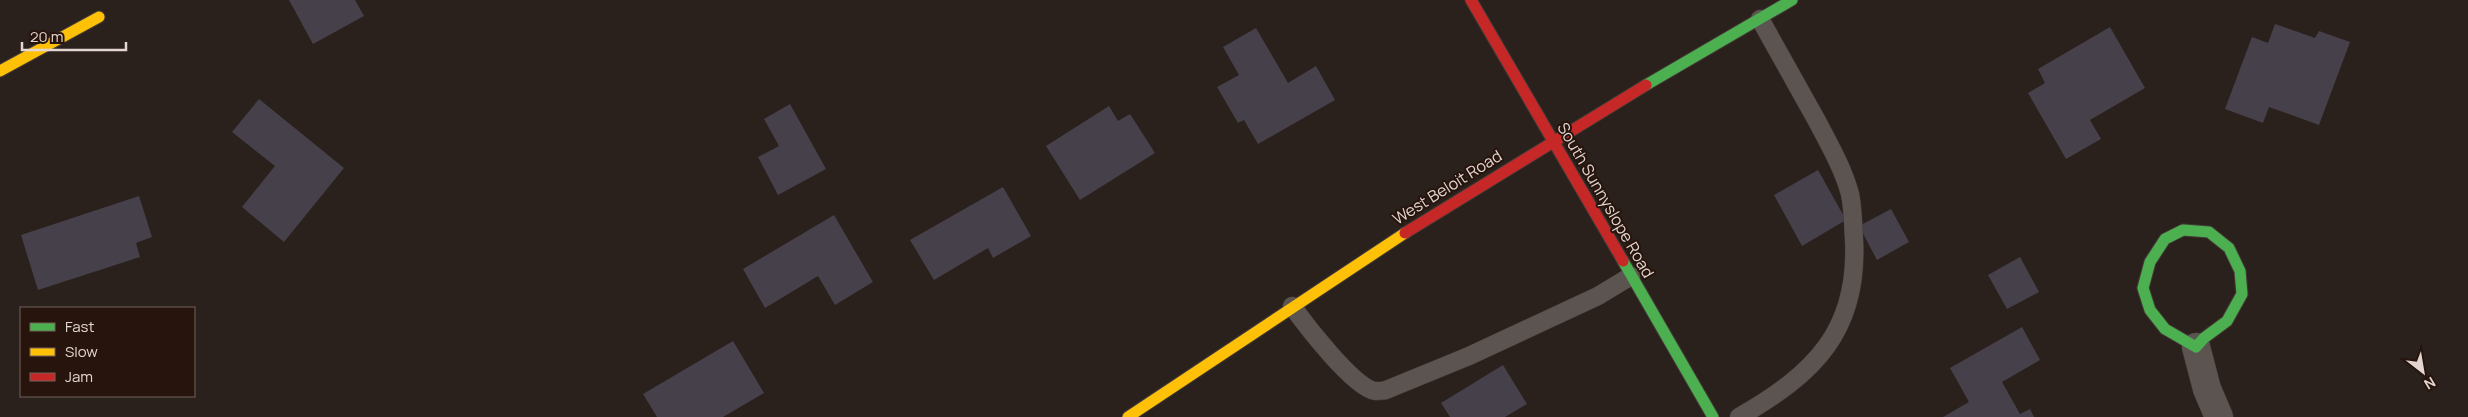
<svg xmlns="http://www.w3.org/2000/svg" width="2468" height="417" font-family="Manrope,sans-serif">
	<rect width="100%" height="100%" fill="#2a201c"/>
	<g fill="#46404b">
		<polygon points="289,0 355,0 364,16 313,44"/>
		<polygon points="2275,24 2315,38 2319,31 2350,42 2319,125 2269,107 2263,123 2225,109 2252,37 2268,43"/>
		<polygon points="2110,27 2145,88 2090,120 2101,139 2066,159 2028,93 2045,83 2038,69"/>
		<polygon points="1256,28 1288,83 1316,66 1335,100 1258,144 1244,120 1238,123 1217,87 1239,75 1223,47"/>
		<polygon points="259,99 344,168 284,242 242,207 275,166 232,132"/>
		<polygon points="790,104 826,169 778,195 758,157 779,146 764,119"/>
		<polygon points="1109,106 1118,121 1130,114 1155,153 1080,200 1046,146"/>
		<polygon points="1818,170 1846,220 1802,246 1774,195"/>
		<polygon points="1003,187 1031,236 993,258 988,248 934,280 910,240"/>
		<polygon points="139,196 152,237 136,243 140,257 38,290 21,235"/>
		<polygon points="1891,209 1909,242 1877,260 1859,226"/>
		<polygon points="834,215 873,282 835,305 818,276 765,308 743,269"/>
		<polygon points="2020,257 2039,292 2007,309 1988,275"/>
		<polygon points="2022,327 2040,360 2002,382 2020,414 2030,409 2034,417 1943,417 1969,402 1950,368"/>
		<polygon points="733,341 764,393 723,417 657,417 643,394"/>
		<polygon points="1503,365 1527,404 1505,417 1450,417 1441,403"/>
	</g>
	<g fill="none" stroke-linecap="round" stroke-linejoin="round">
		<defs>
			<g id="lane">
				<path d="M1292 306C1305 324 1353 387 1375 391 1378 391 1383 391 1386 390L1469 356 1598 296 1631 276"/>
				<path d="M1739 417C1814 374 1859 331 1854 239 1853 224 1853 208 1850 194 1843 168 1829 144 1817 121 1798 87 1779 53 1760 19"/>
			</g>
			<polyline id="street" points="2196,347 2207,389 2219,417"/>
			<g id="fast">
				<polyline points="1646,85 1792,0"/>
				<polygon points="2183,230 2209,232 2229,248 2240,271 2242,294 2227,321 2204,338 2196,347 2165,329 2150,310 2143,288 2150,262 2165,239"/>
				<polyline points="1623,261 1713,417"/>
			</g>
			<g id="slow">
				<polyline points="0,71 99,17"/>
				<polyline points="1128,417 1405,233"/>
			</g>
			<g id="jam">
				<polyline points="1471,0 1623,261"/>
				<polyline points="1405,233 1646,85"/>
			</g>
		</defs>
		<use href="#lane" stroke="#443b38" stroke-width="19"/>
		<use href="#street" stroke="#443b38" stroke-width="29"/>
		<use href="#fast" stroke="#443b38" stroke-width="13"/>
		<use href="#slow" stroke="#443b38" stroke-width="13"/>
		<use href="#jam" stroke="#443b38" stroke-width="13"/>
		<use href="#lane" stroke="#5b5450" stroke-width="18"/>
		<use href="#street" stroke="#5b5450" stroke-width="28"/>
		<use href="#fast" stroke="#4caf50" stroke-width="11"/>
		<use href="#slow" stroke="#ffc107" stroke-width="11"/>
		<use href="#jam" stroke="#c62828" stroke-width="11"/>
	</g>
	<g text-anchor="middle" stroke-width="4" stroke-linejoin="round" paint-order="stroke">
		<g font-size="16" fill="#e3d6d1" stroke="#26140d">
			<text transform="translate(1447 187) rotate(-32)" y="6">West Beloit Road</text>
			<text transform="translate(1606 200) rotate(60)" y="6">South Sunnyslope Road</text>
		</g>
	</g>
	<rect x="20" y="307" width="175" height="90" fill="#26140d" stroke="#72625b"/>
	<rect x="30" y="323" width="25" height="8" fill="#4caf50" stroke="#72625b"/>
	<text x="65" y="332" font-size="15" fill="#e3d6d1">Fast</text>
	<rect x="30" y="348" width="25" height="8" fill="#ffc107" stroke="#72625b"/>
	<text x="65" y="357" font-size="15" fill="#e3d6d1">Slow</text>
	<rect x="30" y="373" width="25" height="8" fill="#c62828" stroke="#72625b"/>
	<text x="65" y="382" font-size="15" fill="#e3d6d1">Jam</text>
	<g transform="translate(2423 372) rotate(149)" stroke="#26140d" stroke-width="4" paint-order="stroke">
	<path d="M0-4L9 19L0 12L-9 19Z" fill="#e3d6d1"/>
	<text y="-8" font-size="14" font-weight="bold" text-anchor="middle" fill="#e3d6d1">N</text>
	</g>
	<path d="M22 42v8h104v-8" fill="none" stroke="#e3d6d1" stroke-width="2.5"/>
	<text x="30" y="42" font-size="15" fill="#e3d6d1" stroke="#26140d" stroke-width="4" paint-order="stroke">20 m</text>
</svg>
